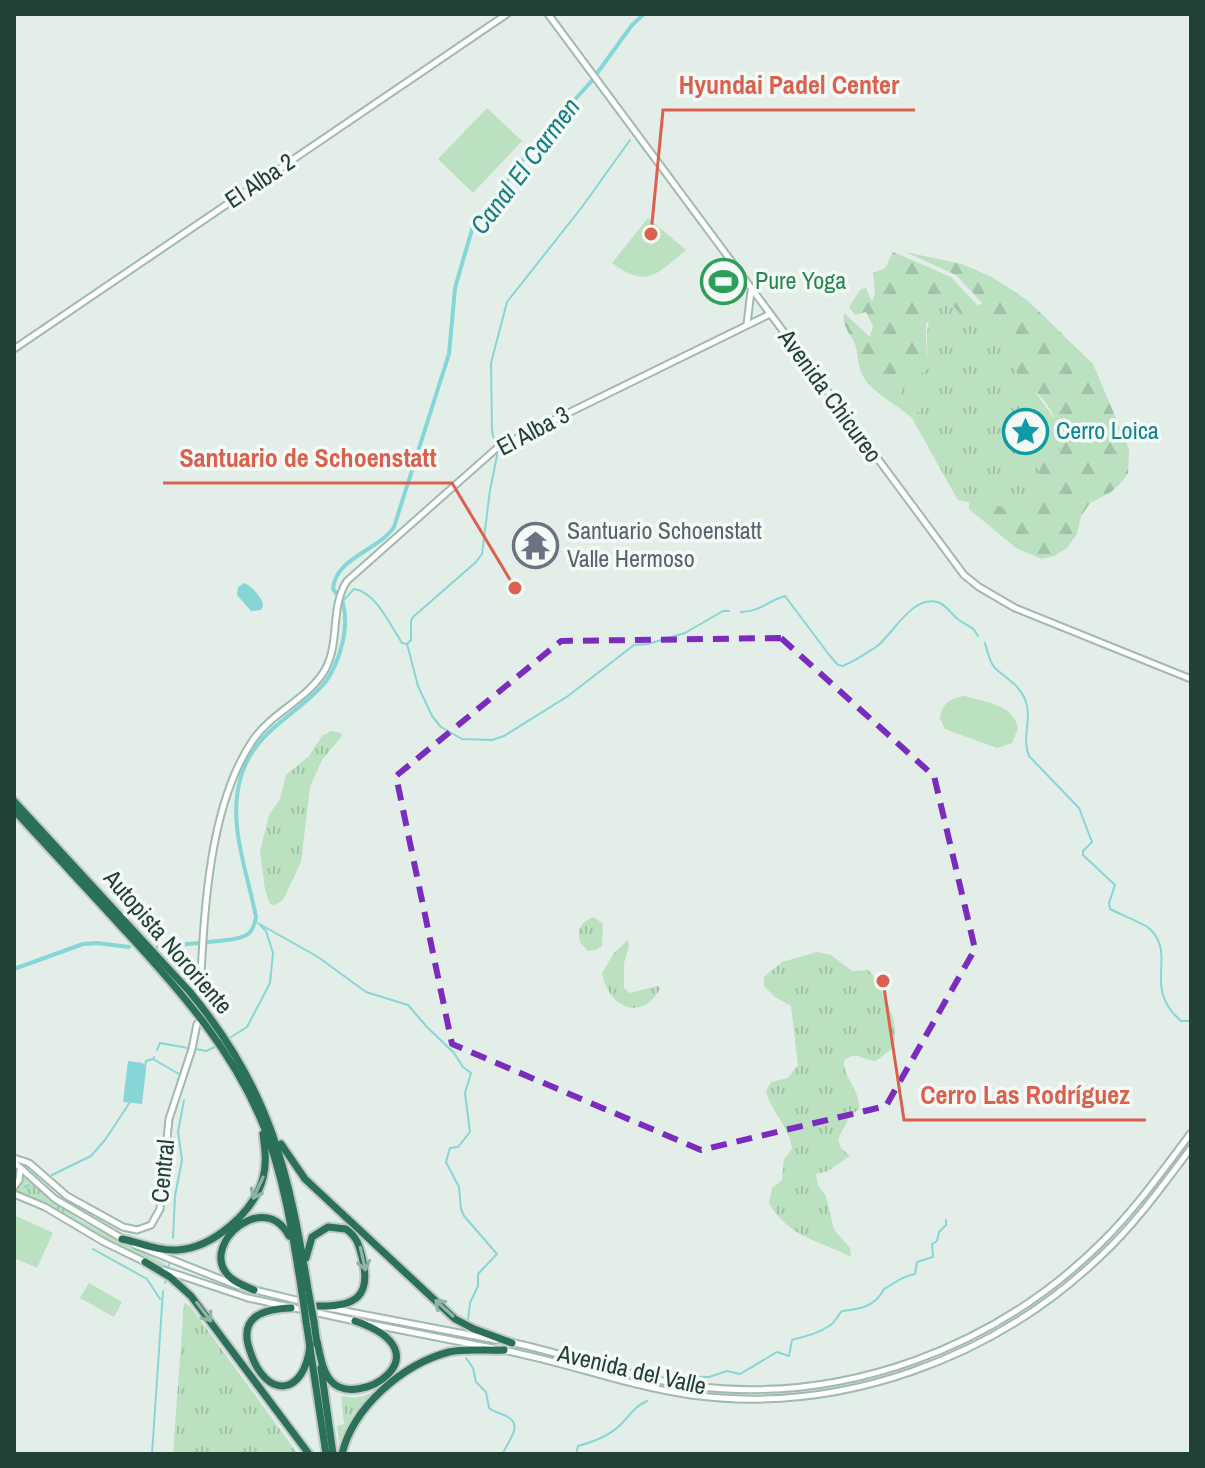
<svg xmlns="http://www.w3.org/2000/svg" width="1205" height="1468" font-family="'Archivo Narrow',sans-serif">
	<defs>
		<pattern id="grass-tufts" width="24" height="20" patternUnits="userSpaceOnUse" patternTransform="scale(2)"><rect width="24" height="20" fill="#bbe1c0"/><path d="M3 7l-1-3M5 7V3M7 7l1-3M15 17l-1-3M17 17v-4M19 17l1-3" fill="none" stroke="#a0c2a6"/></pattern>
		<pattern id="forest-firs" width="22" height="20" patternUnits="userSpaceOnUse" patternTransform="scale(2)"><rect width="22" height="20" fill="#bbe1c0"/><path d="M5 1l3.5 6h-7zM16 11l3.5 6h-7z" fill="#a0c2a6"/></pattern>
	</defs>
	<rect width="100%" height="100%" fill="#e3eee8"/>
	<g fill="url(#grass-tufts)">
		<path d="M936 302 953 306 961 314 982 303 1000 338 1017 360 1032 387 1060 427V452L1041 460 1038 477 1025 509 1012 512 951 488 912 418 927 402 904 404 895 374 908 367H930C925 342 925 325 936 302Z"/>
		<polygon points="331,731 341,733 342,736 322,760 310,787 301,862 283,900 275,905 270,904 265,890 260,851 269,815 280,799 286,775 309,756 322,736"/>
		<path d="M594 917 603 924 602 946 596 950 588 951 580 942C576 929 582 921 594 917Z"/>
		<path d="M628 940 629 947 624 963V988L630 993 658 986 660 989C641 1023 608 1007 602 973L614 953Z"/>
		<path d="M817 952 831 955 852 971 868 970 872 974C884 994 901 1023 893 1048L876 1061C864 1061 855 1049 844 1061 843 1078 860 1088 859 1109L850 1116 838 1139 841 1148 850 1156 828 1171 816 1174 818 1185 826 1196 834 1230 850 1248 851 1257C818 1239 790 1239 769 1203L772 1188 782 1180 784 1159 792 1149C790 1128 771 1112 766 1091L771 1082 788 1078 798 1065 791 1006 775 997 764 986V977L782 962Z"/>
		<polygon points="24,1175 79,1220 166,1264 164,1269 94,1235 56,1210 15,1191"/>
		<polygon points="184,1303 190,1306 298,1454 173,1454"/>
		<polygon points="373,1393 353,1414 339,1442 337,1426 344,1424 341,1396 355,1398"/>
	</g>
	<g fill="url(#forest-firs)">
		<path d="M893 252 951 277 977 305 961 315 953 306 936 302 937 314 926 324V347L930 367 917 377 908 368 895 374 904 404 922 396 927 402 912 418C897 404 869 392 861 372 858 364 858 355 856 347 852 334 842 329 844 313L870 337 873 326 866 312 855 315 849 307 861 289 866 288 872 302 875 292 873 273 885 268Z"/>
		<path d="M905 252 962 264 992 277 1027 300 1093 364 1129 449 1128 473 1122 482 1111 492 1090 503 1081 516 1077 534 1067 548 1054 556 1042 559 1016 548 969 509V502L958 500 951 488 1012 511 1025 509 1038 477 1041 460 1060 452C1060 420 1048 394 1017 381V360L978 314 982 303 956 275Z"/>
	</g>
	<g fill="#bbe1c0">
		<polygon points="487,108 522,141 473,193 438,159"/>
		<path d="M648 218 686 250C657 274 647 289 612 263Z"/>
		<path d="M965 696C985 702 1014 705 1018 728L1012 743 997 748 945 729 940 719C941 704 951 697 965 696Z"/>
		<polygon points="14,1215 53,1233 37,1268 14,1258"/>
		<polygon points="89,1283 122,1302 114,1317 80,1298"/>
	</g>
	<g fill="#87d6d7">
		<path d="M244 583C252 586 263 598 263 606L261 610 251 611 237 595 238 587Z"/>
		<polygon points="128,1061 143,1063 146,1069 142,1104 123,1102"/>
	</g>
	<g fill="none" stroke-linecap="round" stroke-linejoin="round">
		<g stroke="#87d6d7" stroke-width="2">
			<path d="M343 601 354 589C376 592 390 625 402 643L407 644 418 686 432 716 441 727 462 739 492 740 504 736 568 696 634 645 648 644 685 633 723 611H729"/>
			<path d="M741 612C762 611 767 601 785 596L830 656 838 665 843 666C855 661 865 654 876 647 893 635 913 592 940 603 948 607 952 615 959 620 967 626 973 626 978 636"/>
			<path d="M985 643C987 651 989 660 994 667 1005 678 1018 683 1025 699 1033 719 1021 737 1029 756L1079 808 1092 842 1083 851V855L1115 885 1109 903 1110 909C1121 915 1142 922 1150 929 1178 957 1141 986 1181 1021H1191"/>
			<polyline points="407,644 411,640 411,621 413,617 476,562 482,554 490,490 497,456 492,430 491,363 507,302 582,207 630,140"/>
			<polyline points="256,922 318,957 366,992 408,1005 427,1027 454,1053 463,1067 471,1073 465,1093 470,1132 458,1147 450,1148 446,1162 459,1187 461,1209 464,1216 497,1254 478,1274 478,1286 470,1303 468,1320"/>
			<polyline points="231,1037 247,1027 270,983 273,953 266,931 260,925"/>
			<polyline points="196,1049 206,1051 215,1047"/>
			<polyline points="157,1050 160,1043 188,1048"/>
			<polyline points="154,1057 153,1059 179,1074"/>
			<polyline points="145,1067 146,1061 153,1059"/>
			<polyline points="52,1175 91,1156 105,1140 130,1102"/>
			<polyline points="25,1187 29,1185"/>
			<polyline points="173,1238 175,1196 182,1160 178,1132 184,1100"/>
			<polyline points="93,1249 147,1279 160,1299"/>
			<polyline points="168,1268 169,1264"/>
			<polyline points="165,1283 166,1279"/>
			<path d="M466 1358 473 1368 476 1382 486 1392 489 1408C495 1413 502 1413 508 1417 524 1426 506 1443 503 1454"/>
			<path d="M678 1376 709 1377 727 1371 740 1374 777 1352 789 1356 792 1340C806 1336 817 1334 829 1326 835 1323 837 1316 842 1311 860 1309 875 1307 884 1289 895 1283 902 1276 915 1274L917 1262 933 1257 932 1244 937 1241 939 1232 946 1225V1220"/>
			<polyline points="152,1454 163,1291"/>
			<path d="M576 1454 578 1446C593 1442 612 1435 623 1422 634 1411 632 1409 647 1401"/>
		</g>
		<g stroke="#87d6d7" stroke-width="4">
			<path d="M158 947C178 943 237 943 248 934 253 930 255 923 256 917 247 870 226 821 242 773 257 731 291 718 319 689 338 671 350 629 343 604 342 598 336 594 333 589 335 558 379 550 394 527L449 354 455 288 473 226 544 133 590 83 632 25 644 14"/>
			<polyline points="14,969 83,944 97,943 129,947"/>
		</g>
		<defs>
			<g id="secondary">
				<polyline points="548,14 964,575 979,587 1015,608 1191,679"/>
				<polyline points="747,324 751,291"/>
				<polyline points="14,349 507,14"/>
				<path d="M200 993C204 916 208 806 253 740 273 711 309 699 326 668 340 640 330 607 347 581L497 448 770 314"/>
				<polyline points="14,1158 29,1163 67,1196 123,1227 137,1230 151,1225 160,1209 169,1119 192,1049 197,1024"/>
				<polyline points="14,1162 55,1199 123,1239"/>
				<polyline points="14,1187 19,1180 20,1170"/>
				<polyline points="14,1194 45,1207 104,1242 147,1263"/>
				<polyline points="135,1245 238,1286"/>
				<polyline points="164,1270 248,1298 355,1321"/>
				<polyline points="251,1289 304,1302"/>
				<polyline points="329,1308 496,1340"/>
				<polyline points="365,1323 492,1348"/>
				<path d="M510 1342C571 1355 631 1378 693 1386 843 1405 996 1348 1103 1241 1136 1208 1163 1170 1191 1133"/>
				<path d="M502 1350C566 1362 627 1386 691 1395 840 1415 994 1359 1102 1255 1136 1223 1163 1185 1191 1148"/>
			</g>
			<g id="highway">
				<path d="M14 801 189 991C271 1089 289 1173 309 1295"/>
				<path d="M14 810C52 852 91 893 129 935 183 994 234 1052 264 1127 285 1180 293 1237 302 1293"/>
				<polyline points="281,1144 305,1179 455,1319 474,1329 512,1343"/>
				<path d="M122 1239C141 1243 158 1251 177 1250 213 1248 254 1212 263 1178 267 1163 265 1149 263 1134"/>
				<path d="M306 1258 312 1237 328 1227 346 1229C357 1237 359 1245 362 1257 372 1296 356 1307 318 1306"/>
				<polyline points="145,1262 170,1277 191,1296 309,1454"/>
				<path d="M254 1290C245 1286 233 1282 227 1274 201 1243 265 1189 289 1236"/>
				<path d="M291 1308C262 1309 238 1317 250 1351 266 1401 305 1396 310 1345"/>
				<polyline points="306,1321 326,1454"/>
				<polyline points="314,1322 317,1344"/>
				<path d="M317 1341C320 1354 322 1371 331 1381 357 1411 449 1353 355 1321"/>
				<polyline points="321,1368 333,1454"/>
				<path d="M342 1454C353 1407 403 1364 449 1352 467 1348 486 1351 504 1350"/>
			</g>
		</defs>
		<use href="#secondary" stroke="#a0bbae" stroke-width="9"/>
		<use href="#highway" stroke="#c1cac6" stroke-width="11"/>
		<use href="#secondary" stroke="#fff" stroke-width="5"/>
		<use href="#highway" stroke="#2b7058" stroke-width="7"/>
		<defs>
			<g id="highway-bridge">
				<polyline points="302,1293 306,1321"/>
				<polyline points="309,1295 314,1322"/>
			</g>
		</defs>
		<use href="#highway-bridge" stroke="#c1cac6" stroke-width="11" stroke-linecap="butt"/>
		<use href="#highway-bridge" stroke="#2b7058" stroke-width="7"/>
	</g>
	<defs><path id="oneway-shaft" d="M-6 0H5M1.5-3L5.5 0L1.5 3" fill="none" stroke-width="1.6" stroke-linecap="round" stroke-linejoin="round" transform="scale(2)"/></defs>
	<g stroke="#90b5a7">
		<use href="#oneway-shaft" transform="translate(258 1188) rotate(115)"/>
		<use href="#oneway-shaft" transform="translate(363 1259) rotate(77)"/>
		<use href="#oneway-shaft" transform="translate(444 1308) rotate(-138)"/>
		<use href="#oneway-shaft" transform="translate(204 1312) rotate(53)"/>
	</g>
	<path fill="none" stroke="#7b2cbf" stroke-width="6" stroke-dasharray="16 10" stroke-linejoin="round" d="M781 638 934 776 975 949 886 1106 701 1150 452 1044 396 776 561 641Z"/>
	<defs>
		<symbol id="stadium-ring" viewBox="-11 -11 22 22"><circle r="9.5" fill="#f4faf6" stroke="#2e9e5b" stroke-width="1.5"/><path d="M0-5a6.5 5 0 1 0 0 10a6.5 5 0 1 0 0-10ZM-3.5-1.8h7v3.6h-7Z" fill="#2e9e5b"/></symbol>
		<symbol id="sight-ring" viewBox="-11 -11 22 22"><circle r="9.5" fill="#f4faf6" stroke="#0f9aa8" stroke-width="1.5"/><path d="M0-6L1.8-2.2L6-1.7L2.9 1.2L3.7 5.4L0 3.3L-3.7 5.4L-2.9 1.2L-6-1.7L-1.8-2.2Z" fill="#0f9aa8"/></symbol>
		<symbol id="temple-ring" viewBox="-11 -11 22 22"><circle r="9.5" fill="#f4faf6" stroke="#6b7280" stroke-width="1.5"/><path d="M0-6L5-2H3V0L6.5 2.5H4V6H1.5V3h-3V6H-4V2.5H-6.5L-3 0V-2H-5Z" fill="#6b7280"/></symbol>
	</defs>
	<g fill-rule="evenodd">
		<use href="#stadium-ring" x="698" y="256" width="51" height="51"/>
		<use href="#sight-ring" x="1000" y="406" width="51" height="51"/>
		<use href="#temple-ring" x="510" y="520" width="51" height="51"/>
	</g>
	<g text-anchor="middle" stroke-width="7" stroke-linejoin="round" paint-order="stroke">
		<g font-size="24" fill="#214134" stroke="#f4faf6">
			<text transform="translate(260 181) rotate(-34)" y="8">El Alba 2</text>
			<text transform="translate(830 396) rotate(54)" y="8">Avenida Chicureo</text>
			<text transform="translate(533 431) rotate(-28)" y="8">El Alba 3</text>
			<text transform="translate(168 942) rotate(49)" y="8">Autopista Nororiente</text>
			<text transform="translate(163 1171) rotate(-84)" y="8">Central</text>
			<text transform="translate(632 1370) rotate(13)" y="8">Avenida del Valle</text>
		</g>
		<g font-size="24" fill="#27864d" stroke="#f4faf6" text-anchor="start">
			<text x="755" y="289">Pure Yoga</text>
		</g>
		<g font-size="24" fill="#0d838f" stroke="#f4faf6" text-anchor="start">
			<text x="1056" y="439">Cerro Loica</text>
		</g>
		<g font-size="24" fill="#5b616d" stroke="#f4faf6" text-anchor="start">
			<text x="567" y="539">Santuario Schoenstatt<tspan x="567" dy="28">Valle Hermoso</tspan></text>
		</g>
		<g font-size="26" font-style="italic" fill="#167f82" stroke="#f4faf6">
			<text transform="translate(525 166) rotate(-53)" y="9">Canal El Carmen</text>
		</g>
	</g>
	<path fill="none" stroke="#db604e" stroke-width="3" d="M651 234L663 110H915M515 588L452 483H163M883 981L904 1120H1146"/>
	<g fill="#db604e" stroke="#f4faf6" stroke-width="3">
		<circle cx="651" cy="234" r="8"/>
		<circle cx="515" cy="588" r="8"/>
		<circle cx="883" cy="981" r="8"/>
	</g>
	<g font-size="26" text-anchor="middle" font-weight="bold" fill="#db604e" stroke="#f4faf6" stroke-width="7" stroke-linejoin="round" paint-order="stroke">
		<text x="789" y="94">Hyundai Padel Center</text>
		<text x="308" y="467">Santuario de Schoenstatt</text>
		<text x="1025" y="1104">Cerro Las Rodríguez</text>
	</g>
	<rect width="1205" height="1468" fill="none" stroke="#214134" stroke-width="32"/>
</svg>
